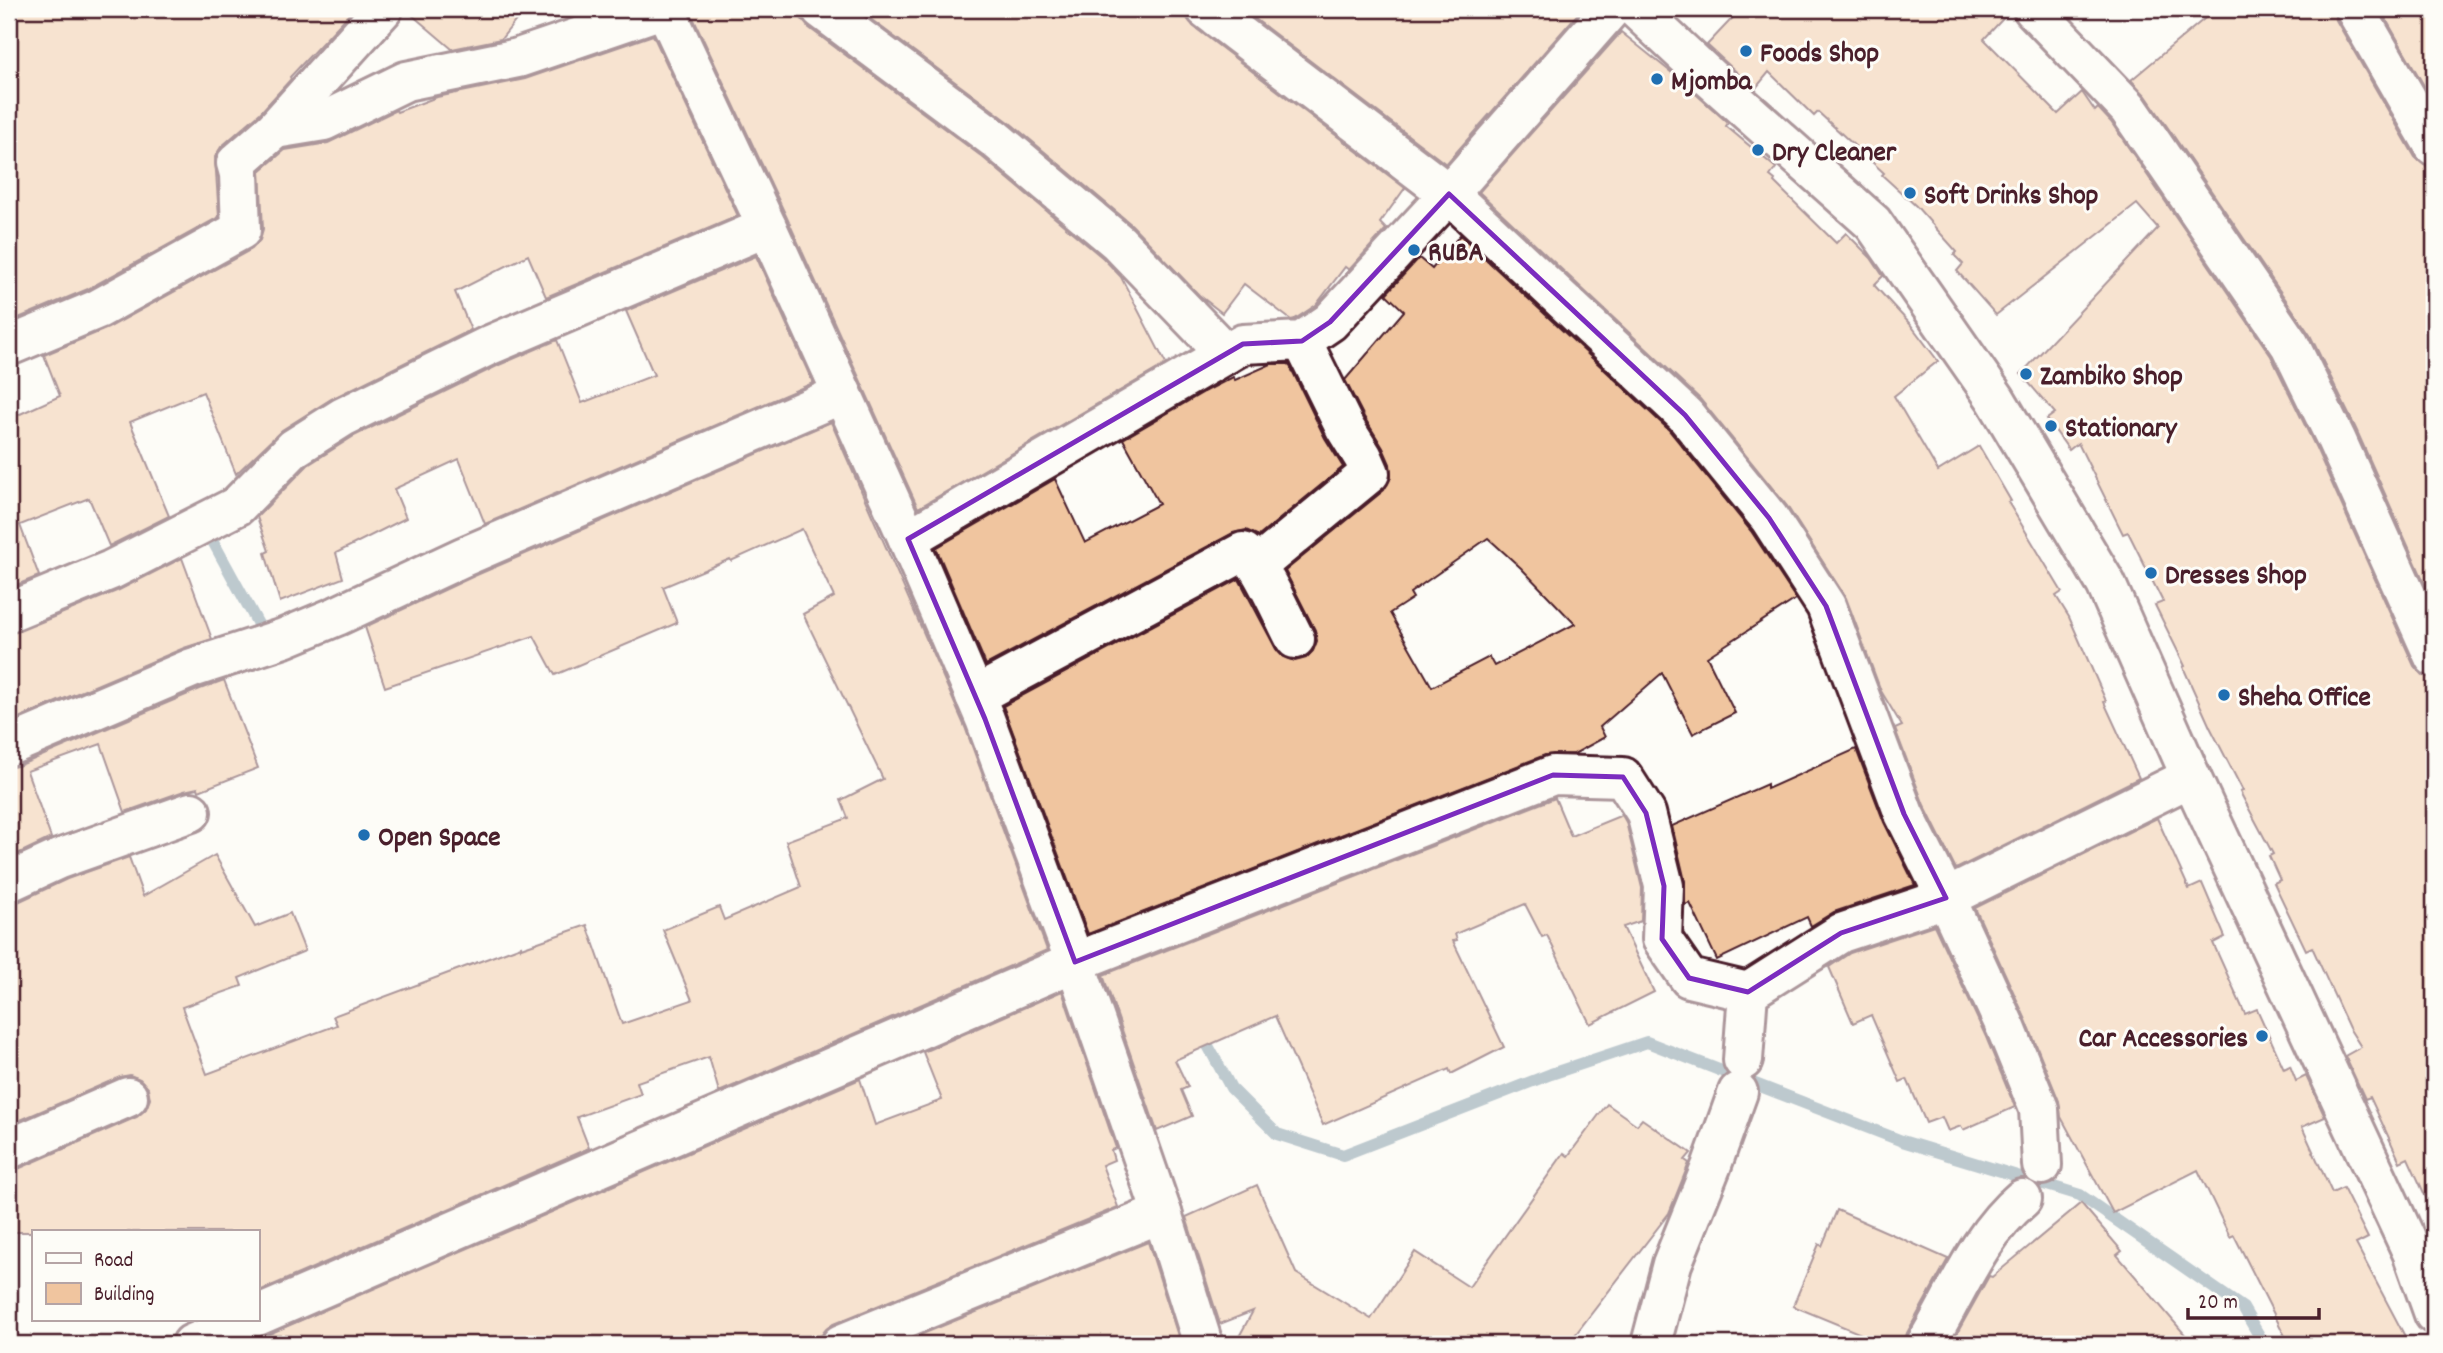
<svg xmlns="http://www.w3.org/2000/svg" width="2443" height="1353" font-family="Dekko,sans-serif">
	<rect width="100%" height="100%" fill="#fdfcf7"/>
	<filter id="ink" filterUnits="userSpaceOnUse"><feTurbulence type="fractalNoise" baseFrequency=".0143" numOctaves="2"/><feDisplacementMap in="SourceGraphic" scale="14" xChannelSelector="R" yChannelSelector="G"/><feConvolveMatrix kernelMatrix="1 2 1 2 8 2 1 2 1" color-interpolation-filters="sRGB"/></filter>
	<g filter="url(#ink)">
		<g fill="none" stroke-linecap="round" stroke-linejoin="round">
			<g stroke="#6f8c9b" stroke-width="12">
				<polyline points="199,540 210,536 258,624"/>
				<polyline points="1200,1031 1231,1088 1277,1134 1343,1155 1551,1074 1647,1042 1902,1141 2080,1195 2243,1308 2264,1344"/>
			</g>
		</g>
		<g fill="#f0c59f" stroke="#4a1f2b" stroke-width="2" fill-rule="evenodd">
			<polygon points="9,9 354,9 290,77 291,79 260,113 221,147 215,157 219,217 88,289 9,322"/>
			<polygon points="405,9 525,9 501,39 452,49"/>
			<polygon points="689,9 800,9 801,18 808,27 981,156 1103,258 1121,277 1166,364 918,508 787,218"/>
			<polygon points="857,9 1183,9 1193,26 1405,188 1380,223 1386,229 1349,270 1345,267 1316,305 1295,319 1291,320 1244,284 1222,313 1199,295 1132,225 1009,122"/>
			<polygon points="1242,9 1582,9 1446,164"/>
			<polygon points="1741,9 2012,9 1984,39 2058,114 2082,92 2095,111 2098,108 2111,122 2271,356 2316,448 2414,666 2422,675 2434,678 2434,1215 2408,1158 2400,1162 2370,1097 2365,1099 2345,1056 2361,1047 2349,1028 2312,947 2306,950 2274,883 2280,880 2269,856 2273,854 2240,792 2243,791 2210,727 2183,667 2185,666 2155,605 2163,602 2128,532 2123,534 2078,443 2069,450 2047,419 2055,413 2021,374 2158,228 2137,204 1996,315 1957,271 1963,264 1954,255 1957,252 1916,206 1882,175 1884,173 1818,112 1814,116 1769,72 1755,89 1707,45"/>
			<polygon points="2216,9 2333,9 2336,20 2415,157 2424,165 2434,168 2434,604 2356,429 2310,335 2146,96 2131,80"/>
			<polygon points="2380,9 2434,9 2434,103"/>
			<polygon points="1621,32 1677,77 1728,123 1726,126 1776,168 1770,176 1775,180 1774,182 1836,243 1846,233 1871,258 1883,276 1874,285 1910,324 1938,361 1894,396 1938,471 1979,446 2011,501 2008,502 2062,592 2056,596 2069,617 2106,701 2104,702 2139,778 1956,869 1924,805 1895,729 1902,726 1881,691 1846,598 1787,506 1700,399 1479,192"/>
			<polygon points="653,35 738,216 546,297 528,255 455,292 471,330 331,399 282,430 236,474 203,392 130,422 169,516 109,546 89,498 20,525 39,576 9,588 9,419 60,396 44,355 108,328 252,249 260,240 263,229 260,171 285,150 328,143 396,110 397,112 437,97 525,79"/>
			<path d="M1460 235 1669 430 1751 531 1796 599 1707 657 1735 713 1693 734 1662 673 1600 727 1605 737 1574 754 1545 755 1088 934 1003 706 1239 579 1276 649 1283 657 1295 661 1306 658 1313 651 1317 641 1315 630 1285 571 1384 490 1391 477 1390 464 1383 448 1364 417 1345 380 1404 311 1386 294 1419 258 1432 269ZM1488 538 1521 568 1575 624 1494 666 1489 657 1432 687 1390 613 1413 598 1410 593Z"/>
			<polygon points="756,256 813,383 485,524 459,459 394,489 406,518 336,553 343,578 280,602 265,553 269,551 257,517 308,465 354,436 499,365 557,340 582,403 654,375 626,311"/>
			<polygon points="1271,364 1289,364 1325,438 1343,467 1259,536 1246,530 1233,533 986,665 936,548 1055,479 1085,543 1159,504 1123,439 1204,392 1233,377 1235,380"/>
			<polygon points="831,422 965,727 1047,950 719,1092 709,1057 637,1082 641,1094 577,1117 589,1148 257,1292 257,1232 9,1232 9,1171 18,1169 137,1117 146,1109 150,1099 148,1088 140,1079 130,1075 120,1077 9,1125 9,904 18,902 67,879 129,857 143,896 215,855 255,927 290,913 305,951 239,978 242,986 182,1007 207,1074 337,1025 333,1016 521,946 521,948 587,925 622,1024 692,1000 663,930 719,907 724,920 801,887 786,841 848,818 841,800 883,779 803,614 834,597 802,529 731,561 730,559 663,587 677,623 555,675 534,636 385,687 365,627 472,577"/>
			<polygon points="182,558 212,639 184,648 9,722 9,633 17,632 119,590"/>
			<polygon points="224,680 258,768 199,791 198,788 184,791 125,812 101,744 27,771 51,838 9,858 9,767 18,766 200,689"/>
			<polygon points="1856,749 1884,822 1915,885 1834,912 1811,926 1807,917 1717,960 1690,903 1685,905 1685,881 1672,826 1767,784 1767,789"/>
			<polygon points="1555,798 1571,836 1622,815 1626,822 1642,888 1641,921 1623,927 1654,992 1590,1024 1547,935 1542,937 1525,904 1455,934 1457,940 1453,941 1504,1047 1451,1074 1449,1069 1323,1125 1275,1016 1175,1060 1188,1087 1181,1090 1192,1116 1157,1131 1103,975"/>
			<polygon points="2157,818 2189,889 2202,883 2225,937 2213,943 2245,1014 2257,1009 2284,1069 2290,1066 2296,1081 2306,1076 2325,1117 2302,1127 2332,1193 2343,1188 2368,1238 2356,1244 2409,1344 2289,1344 2234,1235 2230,1237 2198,1170 2113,1213 2061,1117 2059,1101 2026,1020 1975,908"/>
			<polygon points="1934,925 1986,1037 2015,1107 1963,1130 1961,1126 1948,1131 1942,1117 1926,1123 1907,1079 1900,1082 1871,1015 1853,1023 1829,967 1850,953"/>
			<polygon points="1062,991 1116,1148 1111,1150 1114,1160 1102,1165 1118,1207 833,1324 822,1335 798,1344 257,1344 257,1340 262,1337 860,1079 875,1125 942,1100 923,1052"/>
			<polygon points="1607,1104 1637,1125 1642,1119 1691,1153 1685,1160 1689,1163 1669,1213 1568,1344 1235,1344 1253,1311 1220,1324 1186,1217 1257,1185 1296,1273 1371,1319 1415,1252 1469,1287 1564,1153 1568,1156"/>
			<polygon points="2081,1203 2122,1251 2117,1255 2193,1344 1951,1344 1989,1276 1992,1277"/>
			<polygon points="1837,1210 1948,1259 1907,1333 1904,1344 1862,1344 1866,1336 1793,1306 1819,1244 1822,1246"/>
			<polygon points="1148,1242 1179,1339 1165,1344 898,1344"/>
		</g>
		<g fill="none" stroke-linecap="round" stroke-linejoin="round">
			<defs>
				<g id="street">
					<polyline points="665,9 767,227 908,539 985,719 1075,962 1162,1213 1203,1344"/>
					<polyline points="821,9 995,139 1118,242 1226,354"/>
					<polyline points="1206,9 1449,194 1685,415 1769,518 1826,606 1904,814 1946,898 2006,1028 2039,1109 2042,1165"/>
					<polyline points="1636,9 1709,77 1873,223 1995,398 2106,584 2191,777 2412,1252 2434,1314"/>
					<polyline points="2033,9 2128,108 2290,345 2336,439 2434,657"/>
					<polyline points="2355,9 2434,146"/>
					<polyline points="275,129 324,121 406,81 518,58 662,9"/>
					<polyline points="9,346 98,309 241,230 239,174 236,163 275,129 383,9"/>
					<polyline points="908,539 1243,344 1302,341 1330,322 1449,194 1611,9"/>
					<polyline points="1257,566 1370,473 1363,457 1345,428 1302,341"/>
					<polyline points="9,612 111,570 237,506 294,448 343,417 490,345 767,227"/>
					<path d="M975 696 1243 552C1259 559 1285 621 1295 639"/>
					<polyline points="9,746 192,668 284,638 337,616 463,557 842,394"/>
					<polyline points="9,882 59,859 191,812"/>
					<polyline points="1748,992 1841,933 1946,898 2191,777"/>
					<polyline points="1743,1060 1748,992"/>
					<polyline points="9,1149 128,1097"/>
					<polyline points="257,1316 1075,962 1553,775 1623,777 1646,813 1664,886 1662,939 1689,978 1748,992"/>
					<polyline points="192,1344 249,1320"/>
					<polyline points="841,1344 1162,1213"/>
					<polyline points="1651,1344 1672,1264 1711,1167 1738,1092"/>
					<path d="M1926 1344C1956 1295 1977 1237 2022 1199"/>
				</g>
			</defs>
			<use href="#street" stroke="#4a1f2b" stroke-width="44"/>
			<use href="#street" stroke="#fdfcf7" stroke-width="38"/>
		</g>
	</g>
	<path d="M0 0H2443V1353H0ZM1449 194 1685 415 1769 518 1826 606 1904 814 1946 898 1841 933 1748 992 1689 978 1662 939 1664 886 1646 813 1623 777 1553 775 1075 962 985 719 908 539 1243 344 1302 341 1330 322Z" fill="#fdfcf7" fill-opacity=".55" fill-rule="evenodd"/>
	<path fill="none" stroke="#7b2cbf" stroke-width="5" stroke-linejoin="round" d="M1449 194 1685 415 1769 518 1826 606 1904 814 1946 898 1841 933 1748 992 1689 978 1662 939 1664 886 1646 813 1623 777 1553 775 1075 962 985 719 908 539 1243 344 1302 341 1330 322Z"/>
	<g fill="#1f6fb2" stroke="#fdfcf7" stroke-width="2.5">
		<circle cx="1746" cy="51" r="7"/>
		<circle cx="1657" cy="79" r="7"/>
		<circle cx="1758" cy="150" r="7"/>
		<circle cx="1910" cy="193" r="7"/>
		<circle cx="1414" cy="250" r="7"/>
		<circle cx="2026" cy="374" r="7"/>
		<circle cx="2051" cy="426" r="7"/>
		<circle cx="2151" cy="573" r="7"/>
		<circle cx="2224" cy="695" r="7"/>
		<circle cx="364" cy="835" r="7"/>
		<circle cx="2262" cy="1036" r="7"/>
	</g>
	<g text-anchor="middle" stroke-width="6" stroke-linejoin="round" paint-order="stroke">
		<g font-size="28" font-weight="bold" fill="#4a1f2b" stroke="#fdfcf7" text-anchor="start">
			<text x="1760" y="61">Foods Shop</text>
			<text x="1671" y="89">Mjomba</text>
			<text x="1772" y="160">Dry Cleaner</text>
			<text x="1924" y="203">Soft Drinks Shop</text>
			<text x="1428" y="260">RUBA</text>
			<text x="2040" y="384">Zambiko Shop</text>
			<text x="2065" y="436">Stationary</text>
			<text x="2165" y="583">Dresses Shop</text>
			<text x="2238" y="705">Sheha Office</text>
			<text x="378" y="845">Open Space</text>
			<text x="2248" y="1046" text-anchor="end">Car Accessories</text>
		</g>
	</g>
	<rect width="2443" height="1353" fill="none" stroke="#fdfcf7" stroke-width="35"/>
	<rect x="18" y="18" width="2408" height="1318" fill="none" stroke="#4a1f2b" stroke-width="2.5" filter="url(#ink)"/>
	<rect x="32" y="1230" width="228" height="91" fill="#fdfcf7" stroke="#b5a4a5" stroke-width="2"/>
	<rect x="46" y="1253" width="35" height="10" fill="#fdfcf7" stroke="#b5a4a5" stroke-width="2"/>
	<text x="94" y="1266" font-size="21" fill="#4a1f2b">Road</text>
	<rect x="46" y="1283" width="35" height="21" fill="#f0c59f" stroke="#b5a4a5" stroke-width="2"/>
	<text x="94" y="1300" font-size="21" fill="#4a1f2b">Building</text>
	<path d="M2188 1308v10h131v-10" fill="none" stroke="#4a1f2b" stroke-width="3.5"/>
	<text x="2198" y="1308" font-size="21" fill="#4a1f2b" stroke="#fdfcf7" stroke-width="5" paint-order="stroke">20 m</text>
</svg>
